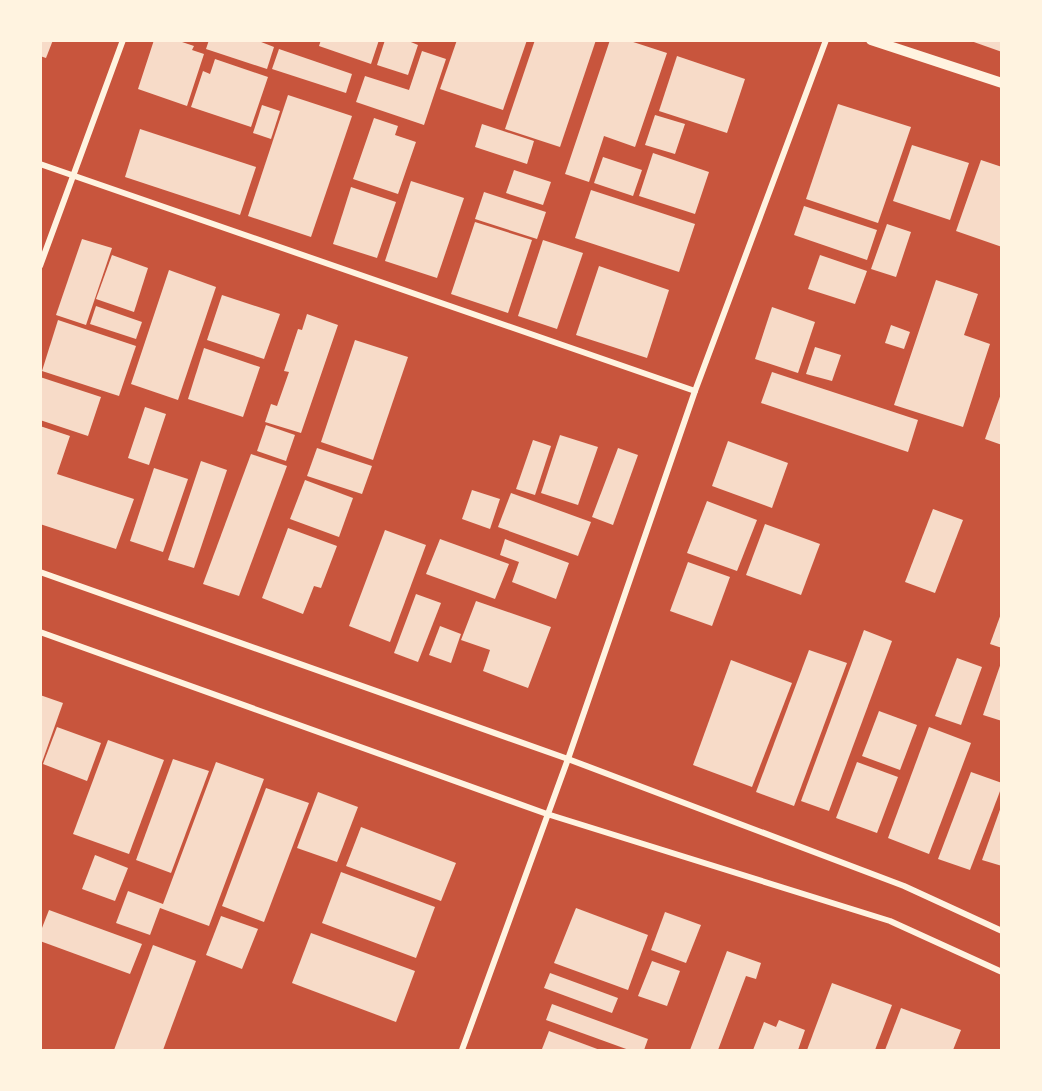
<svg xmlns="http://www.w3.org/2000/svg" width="1042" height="1091" font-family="Arial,sans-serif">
	<rect width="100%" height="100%" fill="#c8553d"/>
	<g fill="#f7dbc8">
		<polygon points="40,40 53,40 46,58 40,56"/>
		<polygon points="154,40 176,40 194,46 192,50 204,54 187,106 138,89"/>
		<polygon points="209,40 256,40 274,47 267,69 206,49"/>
		<polygon points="321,40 379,40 371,64 319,46"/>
		<polygon points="385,40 406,40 418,45 408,75 377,65"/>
		<polygon points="457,40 527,40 503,110 440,89"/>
		<polygon points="535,40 596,40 560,147 505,129"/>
		<polygon points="610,40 627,40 667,53 635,147 604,136 589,182 565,174"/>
		<polygon points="971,40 1002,40 1002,52 971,41"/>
		<polygon points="279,49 352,74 346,93 272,69"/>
		<polygon points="422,51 446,59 424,125 356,102 365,76 409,90"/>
		<polygon points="677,56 745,79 727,133 659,111"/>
		<polygon points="215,59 268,77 251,127 191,107 203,71 210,74"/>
		<polygon points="288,95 352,116 311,237 248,216"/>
		<polygon points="838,104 911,127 878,223 806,199"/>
		<polygon points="262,105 280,111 271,139 253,133"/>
		<polygon points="655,115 685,124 675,154 645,145"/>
		<polygon points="374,118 398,126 395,135 416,142 398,194 353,179"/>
		<polygon points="482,124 534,141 527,164 475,147"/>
		<polygon points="140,129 256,167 240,215 125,177"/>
		<polygon points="912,145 969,163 950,220 893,201"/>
		<polygon points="653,153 709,172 695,214 639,196"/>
		<polygon points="603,157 642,170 633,196 594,183"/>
		<polygon points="981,160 1002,167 1002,247 956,231"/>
		<polygon points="514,170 551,182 543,205 506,193"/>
		<polygon points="411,181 464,198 437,278 385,261"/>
		<polygon points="351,187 396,202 377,258 333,244"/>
		<polygon points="591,190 695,224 679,272 575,238"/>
		<polygon points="484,192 546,212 537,239 475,219"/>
		<polygon points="804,206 877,230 867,260 794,235"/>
		<polygon points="475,222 532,240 508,313 451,294"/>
		<polygon points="887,224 911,232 896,277 871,269"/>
		<polygon points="82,239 112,248 86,325 56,315"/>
		<polygon points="543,240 583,253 557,329 518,316"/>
		<polygon points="112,255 148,268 134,312 96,299"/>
		<polygon points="820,255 867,271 855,304 808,289"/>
		<polygon points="599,266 669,290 647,358 576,335"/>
		<polygon points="169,270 216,287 178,400 131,384"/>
		<polygon points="936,280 978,294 964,335 990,344 963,427 894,405"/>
		<polygon points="222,295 280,314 264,359 207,340"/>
		<polygon points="96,306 142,322 136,339 90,324"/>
		<polygon points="772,307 815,322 798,373 755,359"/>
		<polygon points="307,314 338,325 301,433 265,422 271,404 277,406 289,372 284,371 298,329 302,330"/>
		<polygon points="58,320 136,346 119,396 42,371"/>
		<polygon points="891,325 910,332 904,349 885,343"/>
		<polygon points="355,340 408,357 373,460 321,442"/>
		<polygon points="815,347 841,355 832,381 806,374"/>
		<polygon points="204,348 260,367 243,417 188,399"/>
		<polygon points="772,372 918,420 908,452 761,403"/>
		<polygon points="40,377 101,397 88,436 40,420"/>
		<polygon points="1002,391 1002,445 985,439"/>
		<polygon points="145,407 166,414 149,465 128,458"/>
		<polygon points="266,425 295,435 286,461 257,451"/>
		<polygon points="40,426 70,436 57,474 134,499 116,549 40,524"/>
		<polygon points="560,435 598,447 578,505 541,493"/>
		<polygon points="533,440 551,446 535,495 516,489"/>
		<polygon points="728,441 788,463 772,508 712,486"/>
		<polygon points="317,448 372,466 362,494 307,476"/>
		<polygon points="618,448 638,455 613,525 592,517"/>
		<polygon points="251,454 287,466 239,596 203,584"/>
		<polygon points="201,461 227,470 194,568 168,560"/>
		<polygon points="154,468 188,479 163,552 130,541"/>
		<polygon points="305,480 353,498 339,537 290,519"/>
		<polygon points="472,490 500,499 490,529 462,519"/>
		<polygon points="511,493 591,522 578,556 498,527"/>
		<polygon points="707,501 757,520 737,571 687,553"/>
		<polygon points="933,509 963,520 935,593 905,582"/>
		<polygon points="765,524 820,544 801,595 746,575"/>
		<polygon points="288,528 337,546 321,588 314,586 303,614 262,598"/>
		<polygon points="385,530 426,545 390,642 349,626"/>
		<polygon points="440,539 509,564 495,599 426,574"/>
		<polygon points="505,539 569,563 556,599 512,582 519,562 500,555"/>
		<polygon points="688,562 730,577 712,626 670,611"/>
		<polygon points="416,594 441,603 418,662 394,653"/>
		<polygon points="476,601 551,627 528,688 483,671 490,650 461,640"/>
		<polygon points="1002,611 1002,648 990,644"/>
		<polygon points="440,626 461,634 451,663 429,655"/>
		<polygon points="864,630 892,641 829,811 801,801"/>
		<polygon points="809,650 847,663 794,806 756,792"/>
		<polygon points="957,658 982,667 961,725 935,716"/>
		<polygon points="731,660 792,683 752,787 693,765"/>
		<polygon points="1002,660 1002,721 983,715"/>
		<polygon points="40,695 63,703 41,765 40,765"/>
		<polygon points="879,711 917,725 900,770 862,756"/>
		<polygon points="57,727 101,743 87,781 43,764"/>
		<polygon points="929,727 971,743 929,854 888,838"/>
		<polygon points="108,740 164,760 129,854 73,834"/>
		<polygon points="173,759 209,771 171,873 136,860"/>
		<polygon points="216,762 264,779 209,926 160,908 150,935 116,923 128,891 163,904"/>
		<polygon points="857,762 898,777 877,833 836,818"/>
		<polygon points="971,772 1002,783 1002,786 970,870 938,859"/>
		<polygon points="266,788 309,803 264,922 222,906"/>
		<polygon points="318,792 358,807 337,862 297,848"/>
		<polygon points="1002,804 1002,866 982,860"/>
		<polygon points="361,827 456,863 441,901 346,866"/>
		<polygon points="95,855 128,868 115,901 82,889"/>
		<polygon points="341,872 435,907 416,958 322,923"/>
		<polygon points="576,908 648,935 628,990 554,963"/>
		<polygon points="49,910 142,944 130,974 40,941 40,933"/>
		<polygon points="665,912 701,925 686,963 651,950"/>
		<polygon points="221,916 258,929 242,969 206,955"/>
		<polygon points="311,933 415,971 396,1022 292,983"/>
		<polygon points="153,945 196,961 163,1050 114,1050"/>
		<polygon points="727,951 761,963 756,979 746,976 718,1050 690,1050"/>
		<polygon points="652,961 680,971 667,1006 638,996"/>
		<polygon points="550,973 618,998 612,1013 544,988"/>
		<polygon points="832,983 892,1005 875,1050 807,1050"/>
		<polygon points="552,1004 648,1039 644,1050 629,1050 546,1020"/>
		<polygon points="901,1008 961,1030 953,1050 885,1050"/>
		<polygon points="779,1020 805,1030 798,1050 753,1050 764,1022 776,1027"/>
		<polygon points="549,1031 600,1050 542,1049"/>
	</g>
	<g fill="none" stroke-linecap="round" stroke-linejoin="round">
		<g stroke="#fff3e0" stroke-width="6">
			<polyline points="40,164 695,391"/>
			<polyline points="40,266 123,40"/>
			<polyline points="40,572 568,759 904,886 1002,931"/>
			<polyline points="40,632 547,814 890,921 1002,972"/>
			<polyline points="462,1050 568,759 695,391 826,40"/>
		</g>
		<polyline stroke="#fff3e0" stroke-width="10" points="871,40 1002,83"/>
	</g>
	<rect width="1042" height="1091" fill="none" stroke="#fff3e0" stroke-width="84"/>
</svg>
